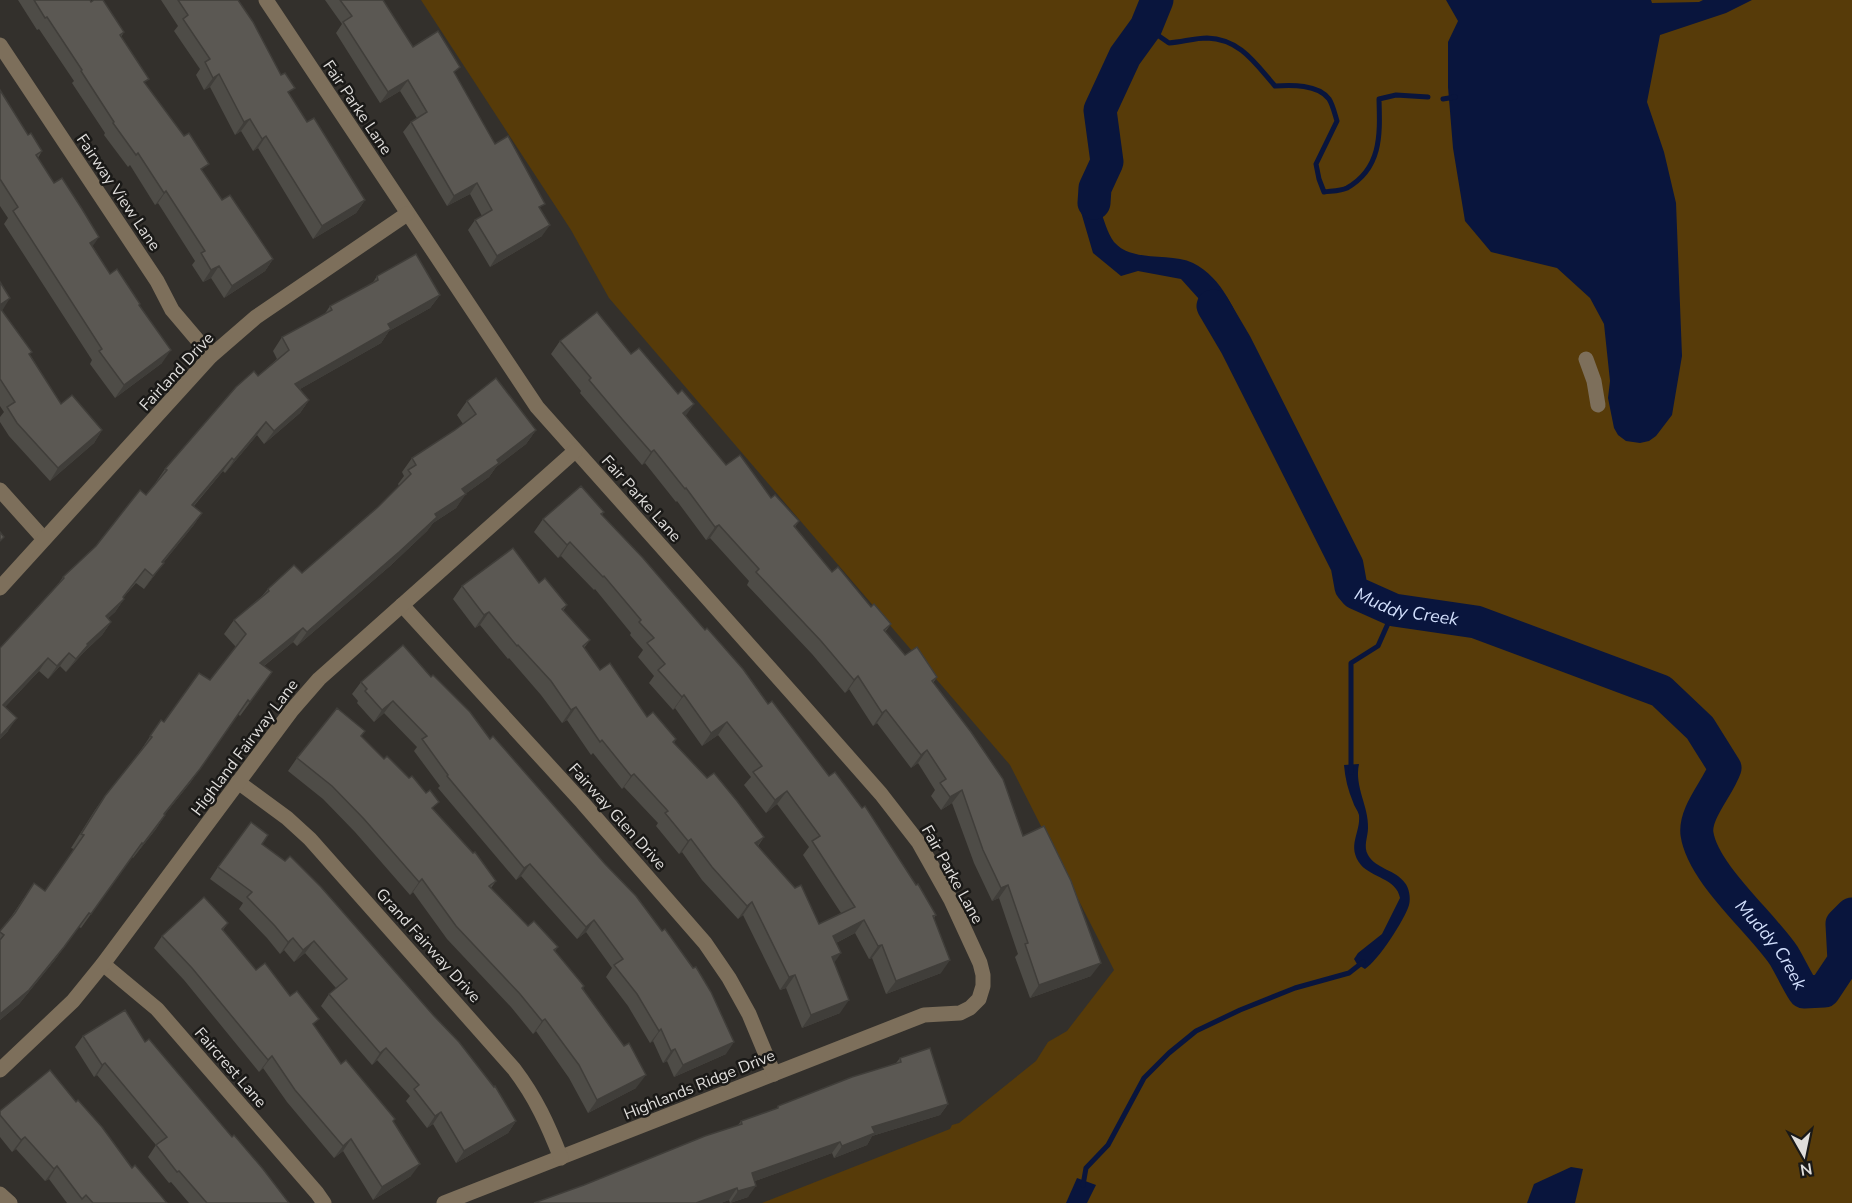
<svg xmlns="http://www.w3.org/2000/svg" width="1852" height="1203" font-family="'Nunito Sans',sans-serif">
	<rect width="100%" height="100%" fill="#33302c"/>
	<polygon fill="#573b09" points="421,0 1852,0 1852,1203 762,1203 950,1129 952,1125 959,1123 1036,1061 1048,1042 1067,1031 1114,970 1010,765 609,298 571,230"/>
	<g fill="#09153d">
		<polygon points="1446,0 1651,0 1652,3 1699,2 1703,0 1752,0 1726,13 1660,35 1647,102 1664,152 1676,203 1682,356 1672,415 1656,436 1649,441 1640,443 1626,441 1618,435 1614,428 1608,398 1610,381 1604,324 1590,298 1557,268 1491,252 1465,221 1453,148 1448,87 1448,42 1458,21"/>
		<path d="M1093 151 1119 172 1099 208C1104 218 1107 233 1114 242 1132 263 1170 252 1193 263 1223 278 1235 312 1249 340L1223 349 1199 299 1181 279 1138 271 1121 276 1093 253 1081 212Z"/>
		<path d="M1359 764C1354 787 1369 806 1368 828 1368 837 1363 846 1368 855 1376 869 1396 870 1405 883 1409 888 1411 898 1409 905 1405 919 1378 961 1365 969L1357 964 1354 959 1358 953 1382 934 1400 898C1397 879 1371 877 1361 865 1346 846 1361 833 1359 815 1358 811 1354 806 1353 802 1348 790 1345 778 1344 765Z"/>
		<polygon points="1571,1167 1583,1169 1575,1203 1527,1203 1534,1184"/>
		<polygon points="1077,1178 1096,1185 1087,1203 1066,1203"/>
	</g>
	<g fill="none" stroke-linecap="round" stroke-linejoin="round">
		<g stroke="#09153d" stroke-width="5">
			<path d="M1146 27 1169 43C1182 42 1195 38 1207 38 1240 39 1255 63 1275 86 1291 85 1318 84 1329 99 1333 105 1335 115 1337 121L1316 164 1319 179 1324 192C1331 191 1341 191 1347 188 1382 168 1380 134 1379 99L1396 95 1428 97"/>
			<polyline points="1443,99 1455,97"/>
			<polyline points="1351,772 1351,663 1378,646 1394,610"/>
			<polyline points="1083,1185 1086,1168 1108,1145 1144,1078 1169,1053 1196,1031 1240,1010 1295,988 1349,973 1363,962"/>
		</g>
		<g stroke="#09153d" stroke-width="33">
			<polyline points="1094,203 1095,188 1107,162 1100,110 1125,56 1146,27 1157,0"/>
			<path id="s1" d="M1213 306 1236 345 1347 565 1351 587 1356 593 1394 610 1476 622 1661 691 1700 728 1725 768C1718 788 1694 813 1697 834 1703 874 1761 922 1784 956 1791 968 1797 981 1804 992L1824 991 1844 961 1842 924 1852 914"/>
		</g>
		<g stroke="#7d6f5b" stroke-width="15">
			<polyline points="266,0 537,407 799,701 881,794 919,843 951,900 980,963 983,975 983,986 979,999 970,1008 960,1013 924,1015 444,1203"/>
			<polyline points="0,45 157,281 172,310 211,356"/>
			<polyline points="1586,359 1594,381 1598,405"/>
			<polyline points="0,490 44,539"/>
			<polyline points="0,588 211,356 256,317 407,214"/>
			<polyline points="402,605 582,802 705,943 729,978 749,1014 774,1074"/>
			<path d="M238 782 287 818 310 839 514 1069C536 1098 548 1125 561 1158"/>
			<polyline points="103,964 157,1009 317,1193 324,1203"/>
			<polyline points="0,1070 73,1001 103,964 292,710 319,679 575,451"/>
			<polyline points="0,1194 10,1203"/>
		</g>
	</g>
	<g fill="#4e4c47">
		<polygon points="18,0 90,0 124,32 121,37 145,84 222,200 273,259 265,271 224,298 211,278 203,282 192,265 195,261 158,203 155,205 130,165 128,167 104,135 105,133 72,83 74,81 39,29 37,30"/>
		<polygon points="161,0 238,0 290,95 307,122 365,200 356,213 313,239 258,148 253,151 241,131 235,135 210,87 204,90 196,75 200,69 174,31 178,26"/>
		<polygon points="325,0 383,0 413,47 455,75 495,144 541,210 542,236 490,267 468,230 475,220 482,216 470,194 447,206 403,132 411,122 417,118 400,91 380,103 336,33 342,24"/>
		<polygon points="0,90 28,135 42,151 38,158 110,274 139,306 162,363 115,398 90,364 92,360 4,224 8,218 0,206"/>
		<polygon points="377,276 440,295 430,308 389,331 381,343 300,389 309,400 300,413 264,444 257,435 225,473 223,471 194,506 202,513 193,526 163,563 154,576 144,589 136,583 123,598 124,599 115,612 108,618 111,622 102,635 84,652 66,672 60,666 48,679 39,671 5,707 8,731 0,739 0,648 54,590 63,577 96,546 146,495 157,482 156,482 165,469 258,376 277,359 273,351 282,337 324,315 330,306 372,284"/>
		<polygon points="0,282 2,310 61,404 102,430 94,443 50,481 9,436 0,422 0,417 4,412 0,406"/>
		<polygon points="560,341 631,354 678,394 694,404 685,415 726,465 771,498 799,521 795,527 832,572 891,624 885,632 905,655 937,677 933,683 1023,836 1091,976 1030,998 1015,957 1018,954 999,898 992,901 974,863 952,803 941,810 931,796 935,790 918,763 911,768 877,723 873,726 849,689 845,693 812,654 747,585 749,581 710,538 706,540 677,501 676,502 645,463 642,465 580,393 581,391 551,354"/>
		<polygon points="467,401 536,430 526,444 496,467 489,477 465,494 456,508 433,523 427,531 390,566 297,646 293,642 264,666 272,672 262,686 240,716 238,714 190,783 165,814 165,815 156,829 133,858 132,857 81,928 79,927 54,961 19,1004 0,1020 0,931 11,917 34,883 45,891 74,849 71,848 95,810 105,796 141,750 161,720 164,722 210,680 236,647 224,634 234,620 262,596 268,589 302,573 378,507 399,486 398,484 404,476 402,472 412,458 455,430 463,424 457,415"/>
		<polygon points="604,512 602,515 673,593 768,704 936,915 934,918 941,973 886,994 872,958 869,959 855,933 836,943 834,963 840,1013 802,1028 786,988 780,990 743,915 738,919 702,880 682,852 679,854 656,826 658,823 624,787 622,789 593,753 591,755 567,720 562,723 541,695 509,658 508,659 480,625 475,628 453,599 462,586 539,583 567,605 563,611 590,640 584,648 600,670 647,717 676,739 674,743 764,837 758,846 819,924 841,913 803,855 809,847 777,804 766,813 744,785 751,777 718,735 702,746 675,708 673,710 649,683 654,676 638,657 643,650 630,635 631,633 595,589 594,590 561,556 558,558 534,532 543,519"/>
		<polygon points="403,645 726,1054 674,1077 667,1061 663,1063 653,1041 650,1043 628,1006 606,977 612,968 586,932 577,939 521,876 516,880 438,788 440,786 414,751 417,747 384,713 374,722 357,703 358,701 352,694 361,682"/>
		<polygon points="361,736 434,810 496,881 491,888 528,926 558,947 555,951 584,986 583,988 636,1088 588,1113 569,1078 536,1031 533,1034 511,1007 447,939 413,892 410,895 355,832 323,799 288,771 297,758"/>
		<polygon points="262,844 516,1121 508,1133 456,1163 433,1124 427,1128 406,1101 410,1096 377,1060 372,1065 321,1006 329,994 336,988 305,953 294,962 284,950 280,954 267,938 239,909 243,903 210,879 218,867"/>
		<polygon points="228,923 223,930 256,970 290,996 314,1026 341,1064 393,1122 411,1176 373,1200 343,1151 334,1158 287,1102 263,1068 259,1072 184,980 154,948 162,936"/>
		<polygon points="83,1036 145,1042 232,1137 289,1203 189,1203 171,1182 169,1183 148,1157 156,1145 97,1075 94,1077 75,1047"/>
		<polygon points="900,1058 948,1104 940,1115 872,1136 867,1145 834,1158 832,1153 755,1181 748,1197 730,1203 729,1200 721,1203 534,1203 584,1185 738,1125 741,1121 776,1109 778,1106 896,1063"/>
		<polygon points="76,1102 132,1168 167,1203 67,1203 49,1179 45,1181 16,1149 12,1152 0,1137 0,1111"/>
	</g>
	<g fill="#403e3a">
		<polygon points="219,74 210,87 204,90 213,78"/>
		<polygon points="408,80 400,91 380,103 388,92"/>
		<polygon points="250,119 241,131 235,135 244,122"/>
		<polygon points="266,136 258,148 253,151 262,139"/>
		<polygon points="477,183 470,194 447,206 454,196"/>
		<polygon points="166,191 158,203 155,205 164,193"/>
		<polygon points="365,200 356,213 313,239 322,226"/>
		<polygon points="550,225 542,236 490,267 497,256"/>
		<polygon points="99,237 90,250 90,243"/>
		<polygon points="273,259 265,271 224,298 232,286"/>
		<polygon points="219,266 211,278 203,282 211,270"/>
		<polygon points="440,295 430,308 389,331 381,343 286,397 295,384 388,324"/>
		<polygon points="10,298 2,311 0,312 0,305"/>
		<polygon points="171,350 162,363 115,398 124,385"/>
		<polygon points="309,400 300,413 264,444 274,431"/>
		<polygon points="694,404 685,417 683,413"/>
		<polygon points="266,422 257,435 225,473 234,460"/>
		<polygon points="102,430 94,443 50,481 58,468"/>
		<polygon points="536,430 526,444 496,467 489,477 458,499 466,494 456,508 433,523 427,531 390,566 297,646 307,632 462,489 497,460"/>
		<polygon points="654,450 645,463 642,465 651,452"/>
		<polygon points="232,458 223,471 183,518 192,505"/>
		<polygon points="202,513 193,526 153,575 162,562"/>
		<polygon points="719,525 710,538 706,540 715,527"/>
		<polygon points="570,542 561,556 558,558 567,545"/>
		<polygon points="164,563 144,589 153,576"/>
		<polygon points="145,569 118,605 124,599 115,612 97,629 106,616"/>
		<polygon points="489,612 480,625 475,628 484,615"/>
		<polygon points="111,622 102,635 84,652 66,672 87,644"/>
		<polygon points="303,628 293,642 250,677 260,663"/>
		<polygon points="69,653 60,666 48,679 57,666"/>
		<polygon points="48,658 39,671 0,712 3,705"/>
		<polygon points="858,676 849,689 845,693 854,680"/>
		<polygon points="684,695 675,708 673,710 682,697"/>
		<polygon points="248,700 190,783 154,828"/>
		<polygon points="393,701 384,713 374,722 382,710"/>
		<polygon points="576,707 567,720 562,723 571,710"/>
		<polygon points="886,710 877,723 873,726 882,713"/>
		<polygon points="17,718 8,731 0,739 0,736"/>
		<polygon points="727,722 718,735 702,746 711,733"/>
		<polygon points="927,750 918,763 911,768 921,755"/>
		<polygon points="634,774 624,787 622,789 631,776"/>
		<polygon points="962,790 952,803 941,810 950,797"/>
		<polygon points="787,791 777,804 766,813 775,800"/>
		<polygon points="165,815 156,829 133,858 143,844"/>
		<polygon points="764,837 754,850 755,843"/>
		<polygon points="691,839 682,852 679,854 688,841"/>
		<polygon points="530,864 521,876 516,880 524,868"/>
		<polygon points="422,879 413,892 410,895 419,882"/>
		<polygon points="1008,885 999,898 992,901 1001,888"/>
		<polygon points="752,902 743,915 738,919 747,906"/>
		<polygon points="89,913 54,961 19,1004 0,1020 0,1014"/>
		<polygon points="594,920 586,932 577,939 586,927"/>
		<polygon points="864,920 855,933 824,949 833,936"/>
		<polygon points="293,938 284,950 280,954 288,942"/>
		<polygon points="314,941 305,953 294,962 303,950"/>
		<polygon points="882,945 872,958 869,959 878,946"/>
		<polygon points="841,953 832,966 832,957"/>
		<polygon points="950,960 941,973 886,994 896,981"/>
		<polygon points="1101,963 1091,976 1030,998 1039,985"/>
		<polygon points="795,975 786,988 780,990 789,977"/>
		<polygon points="849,1000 840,1013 802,1028 811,1015"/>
		<polygon points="545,1019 536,1031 533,1034 542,1021"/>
		<polygon points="661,1029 653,1041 650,1043 659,1031"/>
		<polygon points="734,1042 726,1054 674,1077 683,1065"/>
		<polygon points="386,1048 377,1060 372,1065 380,1053"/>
		<polygon points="675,1049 667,1061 663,1063 671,1051"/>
		<polygon points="272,1056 263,1068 259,1072 268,1060"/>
		<polygon points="105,1063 97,1075 94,1077 102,1065"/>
		<polygon points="646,1075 636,1088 588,1113 597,1100"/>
		<polygon points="948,1104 940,1115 872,1136 867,1145 834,1158 842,1146 872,1127"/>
		<polygon points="441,1112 433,1124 427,1128 435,1116"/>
		<polygon points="516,1121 508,1133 456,1163 464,1151"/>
		<polygon points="25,1137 16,1149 12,1152 21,1140"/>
		<polygon points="351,1139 343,1151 334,1158 343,1146"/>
		<polygon points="840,1142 832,1153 744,1185 752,1173"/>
		<polygon points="420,1164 411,1176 373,1200 382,1187"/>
		<polygon points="57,1166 49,1179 45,1181 54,1169"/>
		<polygon points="756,1186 748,1197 730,1203 738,1191"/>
		<polygon points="737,1188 729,1200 721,1203 696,1203"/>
	</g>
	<g fill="#5b5853" stroke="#403e3a" stroke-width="1.5">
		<polygon points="34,0 90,0 91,2 94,0 103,0 124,32 120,35 149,79 144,82 184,136 189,133 209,164 201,169 222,200 230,195 273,259 232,286 219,266 211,270 201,253 205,251 166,191 164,193 138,153 136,155 113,123 114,122 81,71 82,70 47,17 45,18"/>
		<polygon points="178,0 238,0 253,22 281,75 285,73 295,88 288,92 307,122 314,118 365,200 322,226 266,136 262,139 250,119 244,122 219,74 213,78 205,62 210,59 183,19 188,15"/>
		<polygon points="340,0 383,0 413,47 438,31 460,67 454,72 495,144 508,136 545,204 539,207 550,225 497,256 475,220 492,210 477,183 454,196 411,122 427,112 408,80 388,92 343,22 352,16"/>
		<polygon points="0,90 28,135 31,133 42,151 36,155 54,183 62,178 82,209 99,237 90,243 110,274 117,269 140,304 139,305 171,350 124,385 99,351 102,349 13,211 18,207 0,179"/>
		<polygon points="416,254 440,295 388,324 391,329 295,384 309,400 274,431 266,422 234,460 232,458 192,505 202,513 162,562 164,563 153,576 145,569 123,597 124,599 106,616 111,622 87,644 88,645 76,659 69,653 57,666 48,658 3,705 17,718 0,736 0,648 64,578 63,577 96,546 140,490 146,495 167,470 165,469 236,387 254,371 258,376 289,350 282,337 332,310 330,306 378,280 377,276"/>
		<polygon points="0,282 10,298 0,305"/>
		<polygon points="0,308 32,352 29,354 61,404 72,395 102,430 58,468 17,423 7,407 15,402 0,379"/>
		<polygon points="597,312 631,354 639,348 678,394 682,390 694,404 683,413 726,465 740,455 771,498 775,495 799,521 794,526 832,572 838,567 871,607 874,604 891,624 884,630 905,655 917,647 937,677 932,681 971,732 1003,779 1023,836 1044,826 1071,881 1101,963 1039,985 1025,944 1028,943 1008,885 1001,888 983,850 962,790 950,797 940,783 946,779 927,750 921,755 886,710 882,713 858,676 854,680 821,641 756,572 759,569 719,525 715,527 686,488 685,489 654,450 651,452 622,419 589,380 591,378 560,341"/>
		<polygon points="496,378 536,430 497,460 499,463 462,489 466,494 435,514 437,517 399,552 307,632 303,628 260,663 272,672 250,702 248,700 200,769 164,814 165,815 143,844 142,843 91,914 89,913 64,947 29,990 0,1014 0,940 4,935 0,932 0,931 15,913 34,883 45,891 84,835 81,834 105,796 152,737 150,736 161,720 164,722 199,673 210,680 246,634 234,620 269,591 268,589 294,565 302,573 378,507 411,474 408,470 416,465 412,458 455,430 476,414 467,401"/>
		<polygon points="581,486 604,512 601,514 643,558 673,593 705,630 707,628 743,669 768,704 772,701 829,776 835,772 862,808 865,806 916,885 918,884 936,915 933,916 950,960 896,981 882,945 878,946 864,920 833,936 841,953 832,957 849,1000 811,1015 795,975 789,977 752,902 747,906 712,867 691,839 688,841 665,813 668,811 634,774 631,776 602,740 600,742 576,707 571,710 551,681 518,645 517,646 489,612 484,615 462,586 513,548 539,583 545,578 567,605 562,609 590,640 583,646 600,670 610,663 647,717 653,712 676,739 673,742 707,778 714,773 737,801 764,837 755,843 795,888 801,885 819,924 855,907 812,841 820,836 787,791 775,800 753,772 762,766 727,722 711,733 684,695 682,697 658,670 665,664 647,643 654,638 639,622 641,620 604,576 603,577 570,542 567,545 543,519"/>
		<polygon points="0,532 4,537 0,541"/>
		<polygon points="403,645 431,677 433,675 470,712 490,739 493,736 605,864 636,896 662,931 665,929 693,968 696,967 711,992 734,1042 683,1065 675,1049 671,1051 661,1029 659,1031 637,994 614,965 623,959 594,920 586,927 530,864 524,868 447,776 448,775 422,739 427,736 393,701 382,710 365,691 367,689 361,682"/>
		<polygon points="337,708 365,731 361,736 384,759 387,756 409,778 412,776 426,793 430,790 439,802 432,808 473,853 475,852 496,881 489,886 528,926 534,921 558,947 554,950 584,986 582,988 624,1046 629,1043 646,1075 597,1100 579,1065 545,1019 542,1021 520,994 456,926 422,879 419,882 364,819 332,786 297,758"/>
		<polygon points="251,822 268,835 262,844 285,861 290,856 321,887 434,1016 459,1042 494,1087 495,1086 516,1121 464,1151 441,1112 435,1116 414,1089 419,1085 386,1048 380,1053 329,994 347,979 314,941 303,950 293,938 288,942 275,926 247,897 252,892 218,867"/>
		<polygon points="204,897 228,923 222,929 256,970 265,963 290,996 297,991 319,1019 313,1024 341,1064 346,1060 395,1119 393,1121 420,1164 382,1187 351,1139 343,1146 295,1090 272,1056 268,1060 192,968 162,936"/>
		<polygon points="125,1010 145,1042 149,1039 232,1137 234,1135 263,1169 289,1203 207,1203 179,1171 177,1172 156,1145 167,1137 105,1063 102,1065 83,1036"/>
		<polygon points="930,1048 948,1104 872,1127 875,1133 842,1146 840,1142 752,1173 756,1186 738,1191 737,1188 696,1203 534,1203 584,1185 705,1136 742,1124 741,1121 778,1108 778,1106 852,1077 901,1062 900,1058"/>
		<polygon points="50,1070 76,1102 78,1100 102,1127 132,1168 135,1165 167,1203 93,1203 86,1195 82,1199 57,1166 54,1169 25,1137 21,1140 0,1115 0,1111"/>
	</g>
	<g text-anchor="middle" stroke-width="5" stroke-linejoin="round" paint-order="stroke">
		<g font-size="16" fill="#dfdddb" stroke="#1a1917">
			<text transform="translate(358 107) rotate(56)" y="6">Fair Parke Lane</text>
			<text transform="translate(119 192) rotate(56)" y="6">Fairway View Lane</text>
			<text transform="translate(176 371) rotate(-47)" y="6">Fairland Drive</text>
			<text transform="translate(642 498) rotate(48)" y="6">Fair Parke Lane</text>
			<text transform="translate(244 747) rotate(-53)" y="6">Highland Fairway Lane</text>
			<text transform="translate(618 816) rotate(48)" y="6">Fairway Glen Drive</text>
			<text transform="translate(953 874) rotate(61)" y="6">Fair Parke Lane</text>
			<text transform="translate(429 945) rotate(48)" y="6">Grand Fairway Drive</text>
			<text transform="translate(231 1067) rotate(49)" y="6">Faircrest Lane</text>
			<text transform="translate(699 1084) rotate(-22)" y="6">Highlands Ridge Drive</text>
		</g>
		<g font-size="18" font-style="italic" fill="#d1defb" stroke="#1a1917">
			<text dy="6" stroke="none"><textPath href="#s1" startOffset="375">Muddy Creek</textPath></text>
			<text dy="6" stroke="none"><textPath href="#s1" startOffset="952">Muddy Creek</textPath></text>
		</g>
	</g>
	<g transform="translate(1804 1155) rotate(171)" stroke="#1a1917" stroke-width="4.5" paint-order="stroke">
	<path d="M0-4.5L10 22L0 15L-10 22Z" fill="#dfdddb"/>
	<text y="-9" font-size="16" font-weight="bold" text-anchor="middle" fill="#dfdddb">N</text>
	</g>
</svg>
